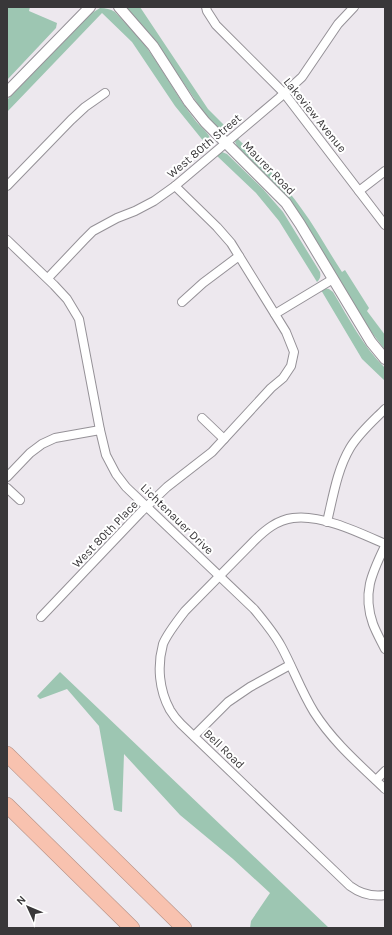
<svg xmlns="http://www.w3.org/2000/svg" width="392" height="935" font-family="Karla,sans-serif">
	<rect width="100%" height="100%" fill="#ede8ee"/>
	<g fill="#9dc6b2">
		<polygon points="7,7 30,7 29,11 57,23 56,28 7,80"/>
		<polygon points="125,7 140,7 208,109 230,131 227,132 221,131 204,113 151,35"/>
		<path d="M100 8C106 8 110 9 115 12 122 20 130 27 136 34 159 61 174 93 195 120 201 128 213 135 211 145L209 148 175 106 132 42 102 13 7 112V100L92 13Z"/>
		<path d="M237 138C259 160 283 182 301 208 316 228 328 251 342 272L345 270 369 308 367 311 385 335V350L363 321 288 199 267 176 238 148 235 142Z"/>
		<path d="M222 152 227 154 263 189 283 212 320 272C321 277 320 279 317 282L279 221 256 193 216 155Z"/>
		<path d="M324 288 329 289 333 292C349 319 363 346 385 368V381L362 359 321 290Z"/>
		<polygon points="60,672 329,928 250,928 251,921 270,893 233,859 180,815 124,754 122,812 114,810 99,726 67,689 40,699 37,696"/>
	</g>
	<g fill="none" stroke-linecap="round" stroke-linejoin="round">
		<defs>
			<g id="minor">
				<polyline points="206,7 207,11 216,25 284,93 385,225"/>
				<polyline points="7,186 71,120 85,107 105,93"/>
				<polyline points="359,191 385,171"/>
				<path d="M7 240 54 285 67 299 79 319 100 430 106 455 116 474 126 487 254 609C264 621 274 633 281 646 293 668 301 691 314 712 333 742 360 765 385 789"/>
				<polyline points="48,278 84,240 93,231 117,218 135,211 154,201 175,186 279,98 302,77 338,24 354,7"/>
				<polyline points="182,302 203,283 239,256"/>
				<polyline points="275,314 333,279"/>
				<polyline points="202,418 224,439"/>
				<polyline points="7,477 30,453 42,444 55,438 100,430"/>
				<polyline points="7,488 20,500"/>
				<path d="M327 522C333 497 337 470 350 448 359 433 373 421 385 409"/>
				<path d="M385 544C360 533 321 514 293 518 277 520 265 530 254 541L185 611C178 620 167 634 163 644 157 666 159 690 170 710 173 715 177 720 181 724L350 886C361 894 372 897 385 895"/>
				<path d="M385 546C372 573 362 593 373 624 376 632 381 641 385 649"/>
				<polyline points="41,617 141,512 167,487 212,452 271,388 283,378 291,366 294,352 286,332 231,243 217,227 175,186"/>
				<polyline points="194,736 228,702 250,687 290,665"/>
				<polyline points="376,780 385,771"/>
			</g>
			<g id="tertiary">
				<polyline points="119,7 153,46 189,102 205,122 286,203 300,224 371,342 385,359"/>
				<polyline points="7,92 90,7"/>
			</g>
			<g id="motorway">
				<polyline points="7,754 184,928"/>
				<polyline points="7,805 132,928"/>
			</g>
		</defs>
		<use href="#minor" stroke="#959197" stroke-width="10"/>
		<use href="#tertiary" stroke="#959197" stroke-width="12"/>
		<use href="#motorway" stroke="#b59186" stroke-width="16"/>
		<use href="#minor" stroke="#fff" stroke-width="8"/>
		<use href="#tertiary" stroke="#fff" stroke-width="10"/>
		<use href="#motorway" stroke="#f8c2af" stroke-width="15"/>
	</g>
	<g text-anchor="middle" stroke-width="4" stroke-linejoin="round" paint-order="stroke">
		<g font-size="12" fill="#393739" stroke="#fff">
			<text transform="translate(315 115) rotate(51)" y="4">Lakeview Avenue</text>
			<text transform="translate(204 146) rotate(-40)" y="4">West 80th Street</text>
			<text transform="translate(269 168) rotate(46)" y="4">Maurer Road</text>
			<text transform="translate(177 519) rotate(44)" y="4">Lichtenauer Drive</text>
			<text transform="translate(105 534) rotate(-46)" y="4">West 80th Place</text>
			<text transform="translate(224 749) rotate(44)" y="4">Bell Road</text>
		</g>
	</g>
	<rect width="392" height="935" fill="none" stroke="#393739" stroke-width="16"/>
	<g transform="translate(28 907) rotate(314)" stroke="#ffffff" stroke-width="3" paint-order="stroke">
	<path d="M0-3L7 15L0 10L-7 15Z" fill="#393739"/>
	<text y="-6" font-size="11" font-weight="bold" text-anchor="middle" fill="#393739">N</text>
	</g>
</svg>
